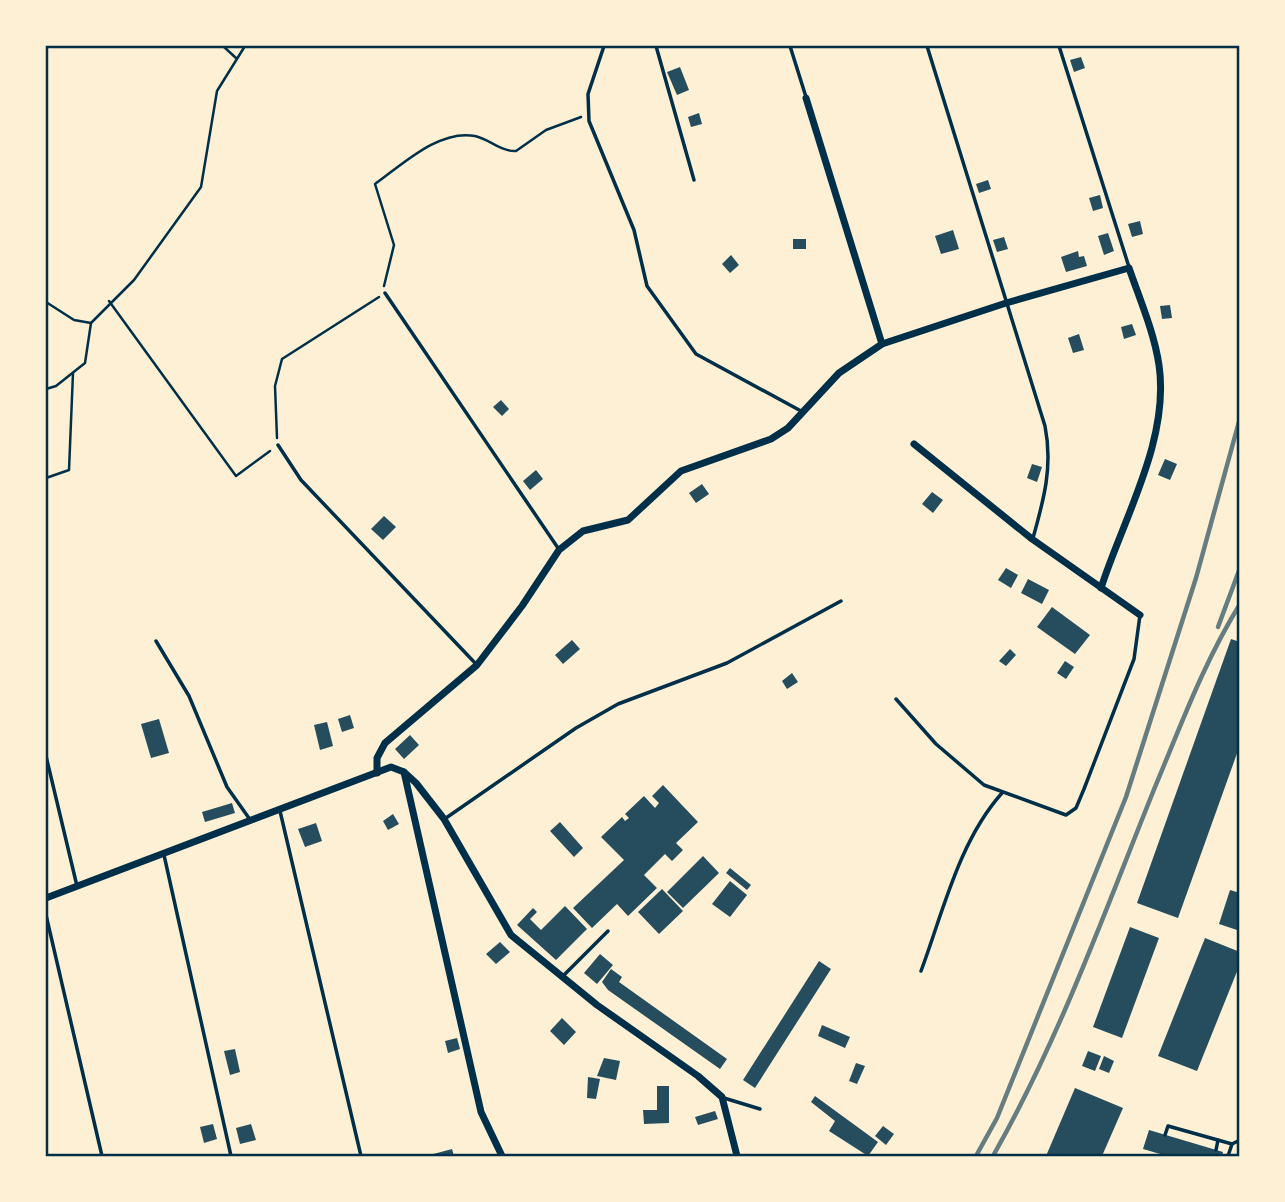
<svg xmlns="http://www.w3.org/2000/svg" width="1285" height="1202" font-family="Roboto,sans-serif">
	<rect width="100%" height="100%" fill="#fdf0d5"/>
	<g fill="#264d5e">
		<polygon points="1081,57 1085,68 1074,72 1070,60"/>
		<polygon points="680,67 689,90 677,95 667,72"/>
		<polygon points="699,113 702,124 691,127 688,117"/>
		<polygon points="988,180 991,189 979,193 976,184"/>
		<polygon points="1100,195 1103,208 1093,211 1089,198"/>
		<polygon points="1140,221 1143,234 1132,237 1128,224"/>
		<polygon points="953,230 959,249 941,254 935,236"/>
		<polygon points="1108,233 1114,251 1104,255 1098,236"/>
		<polygon points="1004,237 1008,249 997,252 993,240"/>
		<rect x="793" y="239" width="13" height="10"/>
		<polygon points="1078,251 1079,257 1084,256 1087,266 1066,272 1061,257"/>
		<polygon points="731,255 739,265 730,273 722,264"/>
		<polygon points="1170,305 1172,318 1162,319 1160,306"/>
		<polygon points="1132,324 1136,335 1124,339 1121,327"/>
		<polygon points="1079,334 1084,350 1073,353 1068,338"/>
		<polygon points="501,400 509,409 502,416 493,407"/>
		<polygon points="1165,459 1177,464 1170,480 1158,475"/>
		<polygon points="1032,464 1042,467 1037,482 1027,478"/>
		<polygon points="536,470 543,479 530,490 523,481"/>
		<polygon points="702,484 709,494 696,503 689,493"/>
		<polygon points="932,492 943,500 933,513 922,504"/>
		<polygon points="384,516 396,527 383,540 371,529"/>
		<polygon points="1006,568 1018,575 1011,588 998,580"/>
		<polygon points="1028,579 1049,590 1042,604 1021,593"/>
		<polygon points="1052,607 1090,635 1075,654 1037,627"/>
		<polygon points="1231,639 1240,642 1240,745 1178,918 1137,903"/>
		<polygon points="572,640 580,649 563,664 555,655"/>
		<polygon points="1010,649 1016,655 1006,666 999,661"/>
		<polygon points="1065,661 1074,667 1066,679 1057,673"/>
		<polygon points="792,673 798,682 787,689 782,681"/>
		<polygon points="350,715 354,728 342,732 338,719"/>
		<polygon points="159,719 169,753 151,758 141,724"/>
		<polygon points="327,722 333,746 320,750 314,725"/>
		<polygon points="410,735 419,745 404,759 395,749"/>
		<polygon points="663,785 698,822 676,843 683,850 672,861 665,854 644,875 657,888 628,916 617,904 592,928 573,908 624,860 601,837 622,817 625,821 629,818 625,814 644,796 655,808 659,803 652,796"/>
		<polygon points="232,803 235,813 205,822 202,812"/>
		<polygon points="393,814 399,824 388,830 383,821"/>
		<polygon points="560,822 583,848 574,857 550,831"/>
		<polygon points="316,823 322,841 305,847 298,829"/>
		<polygon points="703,856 719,873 683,908 667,892"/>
		<polygon points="730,868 751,885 747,890 726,873"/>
		<polygon points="730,881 747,895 730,917 712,904"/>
		<polygon points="662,889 683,911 659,934 638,912"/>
		<polygon points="1230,890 1240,893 1240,931 1219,924"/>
		<polygon points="565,906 587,929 556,960 517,925 533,908 537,912 530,919 541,930"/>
		<polygon points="1130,927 1159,938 1122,1038 1093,1027"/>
		<polygon points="1205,938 1240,952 1240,964 1197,1071 1158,1056"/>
		<polygon points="500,942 510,952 496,964 486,954"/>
		<polygon points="600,954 613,965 597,984 584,973"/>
		<polygon points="819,961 831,969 755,1088 743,1080"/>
		<polygon points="611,969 622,977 619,982 727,1059 720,1069 608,990 602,982"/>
		<polygon points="562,1018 576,1032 564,1045 550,1031"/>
		<polygon points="822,1025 850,1037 845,1048 818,1036"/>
		<polygon points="457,1038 460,1049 448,1053 445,1041"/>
		<polygon points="235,1049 240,1072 230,1075 224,1051"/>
		<polygon points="1088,1051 1101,1056 1095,1071 1082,1066"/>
		<polygon points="1104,1056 1114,1061 1109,1073 1099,1069"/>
		<polygon points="604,1058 620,1061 616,1080 597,1076"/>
		<polygon points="856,1063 865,1066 857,1084 849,1081"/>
		<polygon points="588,1077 600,1079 596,1099 587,1098"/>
		<polygon points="657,1086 669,1086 669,1123 644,1124 643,1110 657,1110"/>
		<polygon points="1075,1088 1123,1108 1102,1156 1046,1156"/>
		<polygon points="815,1096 878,1142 868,1156 829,1131 835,1121 811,1102"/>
		<polygon points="715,1111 718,1119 698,1125 695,1117"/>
		<polygon points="213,1124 217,1139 204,1143 200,1127"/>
		<polygon points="251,1124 256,1140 240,1144 236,1128"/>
		<polygon points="883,1126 894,1134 886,1145 875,1136"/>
		<polygon points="1149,1130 1223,1152 1222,1156 1167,1156 1143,1149"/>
		<polygon points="452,1149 454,1156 426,1156"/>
	</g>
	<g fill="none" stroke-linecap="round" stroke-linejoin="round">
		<g stroke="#003049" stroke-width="2.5">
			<polyline points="223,46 236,58"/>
			<path d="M384 286 394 245 375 184C402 165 439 129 475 136 489 139 502 152 516 151L546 130 581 117"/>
			<polyline points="109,301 236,476 270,451"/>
			<polyline points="46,302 74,320 91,323"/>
			<polyline points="46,389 56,386 85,363 91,323 134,280 201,187 217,91 245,46"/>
			<polyline points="277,438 275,386 282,359 379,297"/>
			<polyline points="46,478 69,470 73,373"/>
			<polyline points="1239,1156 1240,1155"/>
		</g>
		<g stroke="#003049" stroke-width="3.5">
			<polyline points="604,46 588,94 589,121 634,230 647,286 696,354 801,411"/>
			<polyline points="656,46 694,180"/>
			<polyline points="790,46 806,97"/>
			<path d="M927 46 1045 426C1053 466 1044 499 1033 538"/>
			<polyline points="1059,46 1129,267"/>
			<polyline points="385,293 558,548"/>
			<polyline points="278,445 301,480 476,664"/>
			<polyline points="156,641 189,696 227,787 251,821"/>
			<polyline points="896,699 936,744 984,785 1066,815 1076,808 1084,789 1134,659 1140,615"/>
			<polyline points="46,756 77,886"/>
			<polyline points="280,811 361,1156"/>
			<polyline points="446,818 576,728 618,704 727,663 841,601"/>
			<polyline points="164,855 231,1156"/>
			<polyline points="46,915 102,1156"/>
			<path d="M921 971C943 912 959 841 1002 793"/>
			<polyline points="563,976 608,931"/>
			<polyline points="724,1098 760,1109"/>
			<polyline points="1165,1135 1168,1126 1232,1144"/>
			<polyline points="1216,1150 1218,1140"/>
			<polyline points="1162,1155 1163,1156"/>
			<polyline points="1228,1156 1232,1144 1240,1140"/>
		</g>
		<g stroke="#003049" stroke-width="7">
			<polyline points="806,98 882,344"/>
			<polyline points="914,444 1032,539 1140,615"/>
			<polyline points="404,772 481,1112 502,1156"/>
			<path d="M377 773V758L385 743 477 665 522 606 559 550 583 531 628 520 681 471 771 439 788 428 839 373 882 344 1006 303 1129 268C1140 300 1154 332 1159 365 1170 440 1123 519 1101 588"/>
			<polyline points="46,898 391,767 404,772 416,783 444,819 511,935 597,1005 698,1076 722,1097 737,1156"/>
		</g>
		<g stroke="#657d81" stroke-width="4.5">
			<polyline points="1218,627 1240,568"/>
			<polyline points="976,1156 997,1118 1126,797 1196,578 1240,418"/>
			<path d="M993 1156C1059 1040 1105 911 1155 787 1181 725 1204 662 1240 604"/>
		</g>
	</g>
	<rect width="1285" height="1202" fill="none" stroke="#fdf0d5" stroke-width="94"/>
	<rect x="47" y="47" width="1191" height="1108" fill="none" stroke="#003049" stroke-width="2.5"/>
</svg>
